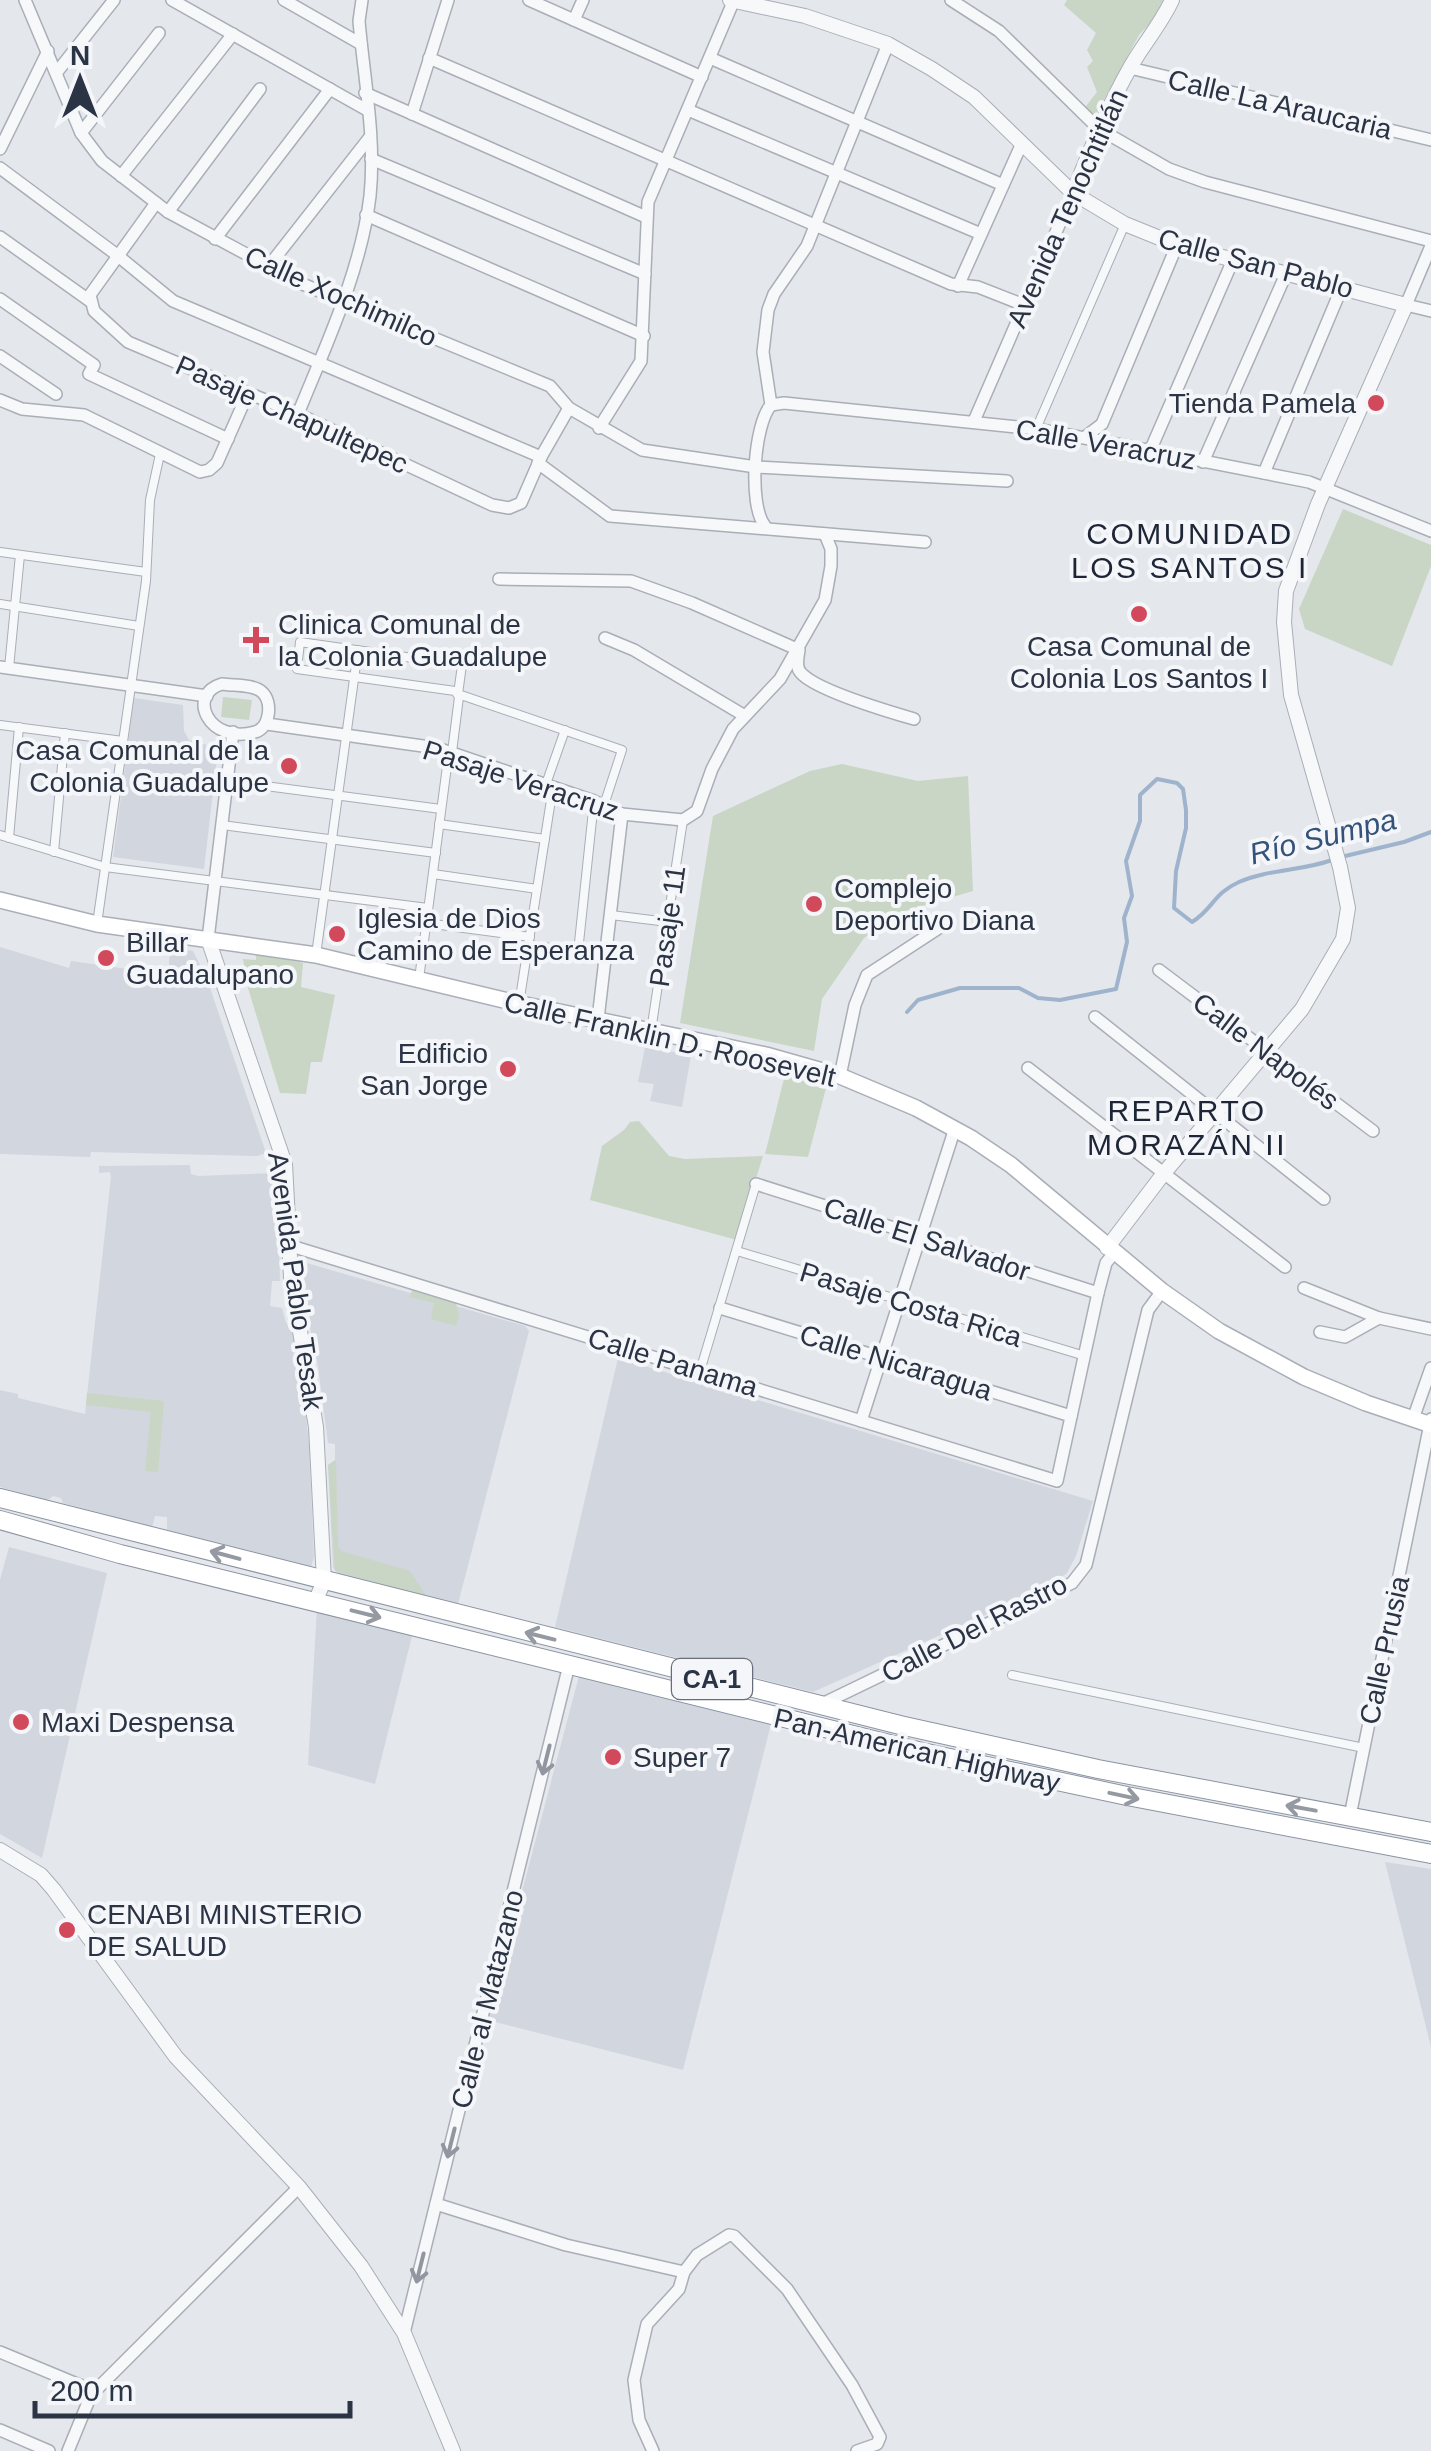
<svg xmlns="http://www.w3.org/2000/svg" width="1431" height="2451" font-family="Arial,sans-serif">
	<rect width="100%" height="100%" fill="#e4e7ec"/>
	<g fill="#d2d6de">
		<polygon points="134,698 183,705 184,731 189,740 218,748 204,869 113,857"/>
		<polygon points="0,947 69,968 71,961 163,974 163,980 168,981 170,948 193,951 207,979 266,1153 257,1156 91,1152 90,1157 0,1154"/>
		<polygon points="645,1047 691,1055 682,1107 650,1101 654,1084 638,1082"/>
		<polygon points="190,1165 191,1174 198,1176 277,1173 280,1281 272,1281 270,1306 282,1308 286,1323 292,1324 303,1386 309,1446 314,1557 311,1567 167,1530 167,1517 155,1516 152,1527 63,1503 61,1498 53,1496 48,1500 0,1487 0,1390 18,1394 18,1398 85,1414 111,1177 110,1172 99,1173 99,1166"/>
		<polygon points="303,1262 525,1326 529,1331 458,1604 338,1574 333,1567 328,1465 335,1460 335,1444 328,1443 318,1367 299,1272"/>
		<polygon points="618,1358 1093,1501 1076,1556 1067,1573 1050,1586 813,1692 555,1627"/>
		<polygon points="9,1547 107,1573 42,1858 0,1834 0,1580"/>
		<polygon points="317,1607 413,1632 375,1784 308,1765"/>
		<polygon points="579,1676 771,1724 683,2070 488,2020"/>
		<polygon points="1385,1862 1431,1869 1431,2047"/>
	</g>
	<g fill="#c9d6c5">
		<polygon points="1067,0 1163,0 1153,20 1139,35 1093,120 1083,110 1097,92 1087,67 1093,61 1087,50 1096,33 1064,5"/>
		<polygon points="1343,509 1431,545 1431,566 1392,666 1305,629 1299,609"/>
		<polygon points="223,697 252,700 249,720 221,717"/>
		<polygon points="842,764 918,781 968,776 973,891 905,911 864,938 822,999 814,1051 680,1023 713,816 810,771"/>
		<polygon points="256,953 303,963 301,987 335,995 322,1062 311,1062 306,1094 280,1093 248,988 243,959 256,960"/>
		<polygon points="785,1075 826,1088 808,1157 765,1154"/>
		<polygon points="639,1121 669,1156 685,1159 763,1156 737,1240 590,1200 602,1146 624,1130 630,1122"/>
		<polygon points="412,1290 456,1303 459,1315 456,1326 431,1319 434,1303 410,1297"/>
		<polygon points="87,1393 164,1401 158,1472 145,1471 151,1412 86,1405"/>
		<polygon points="336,1460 338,1546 341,1551 410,1571 427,1597 335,1571 328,1465"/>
	</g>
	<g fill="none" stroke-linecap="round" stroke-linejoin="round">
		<g stroke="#9fb4cc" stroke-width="4">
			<polyline points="1341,857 1404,842 1431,832"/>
			<path d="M907 1012 918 1000 960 988H1019L1038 998 1060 1000 1116 989 1127 942 1124 918 1132 896 1126 861 1140 821V795L1157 779 1177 783 1183 789 1186 810V828L1176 871 1174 908 1192 922C1212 910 1214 893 1239 882 1269 869 1302 871 1332 860"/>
		</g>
		<defs>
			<g id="pedestrian">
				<polyline points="1036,429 1125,224"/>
				<polyline points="0,552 146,572"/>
				<polyline points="0,604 139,626"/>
				<polyline points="9,668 20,555"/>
				<polyline points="0,725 123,741"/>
				<polyline points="452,752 459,697 455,691 297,669 300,642 462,665 458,694 622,750 604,805"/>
				<polyline points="227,781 441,809"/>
				<polyline points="546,784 565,730"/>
				<polyline points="439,824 545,839"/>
				<polyline points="222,825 436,853"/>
				<polyline points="0,835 105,867 428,908"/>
				<polyline points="9,838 19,727"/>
				<polyline points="54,852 65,733"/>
				<polyline points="433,874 537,889"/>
				<polyline points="611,915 668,922"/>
				<polyline points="426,923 530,937"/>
				<polyline points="97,924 146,581 150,500 160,454"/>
				<polyline points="529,945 606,956"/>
				<polyline points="578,952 594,801"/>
				<polyline points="316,955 358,650"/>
				<polyline points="419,979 449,751"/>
				<polyline points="519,1004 553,787"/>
				<polyline points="651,1031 683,820"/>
				<polyline points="737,1251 1085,1356"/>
				<polyline points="700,1371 756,1184"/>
				<polyline points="1012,1675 1364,1748"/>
			</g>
			<g id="minor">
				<polyline points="25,0 81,133 102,161 168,212 300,283 550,386 569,408 642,450 756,467 1007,481"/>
				<polyline points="172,0 367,110"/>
				<polyline points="284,0 361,44"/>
				<polyline points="529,0 702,77"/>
				<polyline points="951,0 999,31 1099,129 1169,169 1205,182 1431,241"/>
				<polyline points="574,20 583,0"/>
				<polyline points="429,58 951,284 978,287 1024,305"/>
				<polyline points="710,58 1003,185"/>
				<polyline points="1130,68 1431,140"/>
				<polyline points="57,72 114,0"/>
				<polyline points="365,93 646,217"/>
				<polyline points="688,110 981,234"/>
				<polyline points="412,114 448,0"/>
				<polyline points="81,133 159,33"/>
				<polyline points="0,149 48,51"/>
				<polyline points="371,159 645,274"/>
				<polyline points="0,168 117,255 173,301 541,457"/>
				<polyline points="121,176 233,34"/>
				<polyline points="156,203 90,295 94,311 128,342 298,414 492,505 509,508 521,503 541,457 569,408"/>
				<polyline points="168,212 260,89"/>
				<polyline points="366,215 644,336"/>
				<polyline points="0,237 90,301"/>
				<polyline points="215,239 330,89"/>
				<polyline points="1431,246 1406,305 1431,311"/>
				<polyline points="268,267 370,137"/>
				<polyline points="958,286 1022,143"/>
				<polyline points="0,299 94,365 89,374 228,439"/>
				<polyline points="0,356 56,394"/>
				<polyline points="0,400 22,409 84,415 200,472 209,470 217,463 248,393"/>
				<polyline points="771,405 784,403 1036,429 1106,442 1309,482 1431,531"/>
				<path d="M298 414C326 345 361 271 370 196 376 139 364 78 359 21L362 0"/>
				<polyline points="974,421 1073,193"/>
				<polyline points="599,428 641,361 648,202 734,0"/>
				<polyline points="1085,437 1102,424 1177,245"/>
				<polyline points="1150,451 1233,260"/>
				<polyline points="1203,462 1286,274"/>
				<polyline points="538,463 610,516 925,542"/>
				<polyline points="1264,473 1342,287"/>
				<path d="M765 526C748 505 754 424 771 405L763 352 768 310 774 294 807 246 888 44"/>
				<path d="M499 579 631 581 692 603 799 650C798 658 795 667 801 673 817 691 890 712 914 719"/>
				<polyline points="605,638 634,650 745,716"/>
				<polyline points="0,667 207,696"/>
				<path d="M222 684C234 686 253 684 262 692 273 702 270 728 255 732 208 745 186 694 222 684Z"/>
				<polyline points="267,724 437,748 594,801 622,814 683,820 697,811 712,769 733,729 780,679 825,600 831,566 831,549 825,534"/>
				<polyline points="208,939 233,732"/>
				<polyline points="1159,970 1373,1131"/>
				<polyline points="1095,1017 1324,1199"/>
				<polyline points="598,1019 622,814"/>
				<polyline points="1028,1068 1285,1267"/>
				<polyline points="840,1076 855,1005 867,975 942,926"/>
				<polyline points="756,1184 1098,1293"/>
				<polyline points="288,1245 1057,1481 1098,1293 1106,1263 1114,1253"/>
				<polyline points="1304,1288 1379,1318"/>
				<polyline points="720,1308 1071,1416"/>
				<polyline points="1320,1332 1345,1337 1379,1318 1431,1329"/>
				<polyline points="1413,1419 1431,1368"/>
				<polyline points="861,1421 955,1128"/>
				<polyline points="822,1704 1072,1583 1086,1565 1148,1310 1162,1291"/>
				<polyline points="1350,1816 1431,1419"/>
				<polyline points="436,2204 566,2245 684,2272"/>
				<polyline points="404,2333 569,1665"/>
				<polyline points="0,2352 94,2391"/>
				<polyline points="0,2430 49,2451"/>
				<polyline points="68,2451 91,2395 299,2187"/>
				<polyline points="653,2451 639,2420 634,2380 647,2324 679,2289 684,2272 697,2255 729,2235 734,2236 787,2289 852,2385 880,2437 877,2444 857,2451"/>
			</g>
			<g id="tertiary">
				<polyline points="730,0 805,16 888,44 932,69 974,97 1073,193 1125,224 1177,245 1406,305 1318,504 1286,591 1284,622 1291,695 1340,867 1348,908 1343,939 1302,1009 1164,1173 1107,1248"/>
				<path d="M1073 193C1091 149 1108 106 1131 66 1144 43 1161 24 1172 0"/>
				<polyline points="208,939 285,1164 291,1277 316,1427 324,1581 315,1602"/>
				<polyline points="0,1850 41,1875 54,1890 176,2057 299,2187 361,2266 404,2333 453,2451"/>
			</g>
			<polyline id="secondary" points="0,900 97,924 316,955 516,1003 766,1055 840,1076 916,1108 971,1138 1011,1165 1162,1291 1219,1331 1304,1377 1366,1403 1431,1425"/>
			<g id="trunk">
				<polyline points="0,1498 900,1725 1098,1769 1431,1832"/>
				<polyline points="0,1520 120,1554 922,1752 1127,1796 1431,1854"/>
			</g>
		</defs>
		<use href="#pedestrian" stroke="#a9aeb7" stroke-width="10"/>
		<use href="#minor" stroke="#a9aeb7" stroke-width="14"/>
		<use href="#tertiary" stroke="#a9aeb7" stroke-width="16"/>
		<use href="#secondary" stroke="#a9aeb7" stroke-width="18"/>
		<use href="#trunk" stroke="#8b94a3" stroke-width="20"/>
		<use href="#pedestrian" stroke="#f7f8fa" stroke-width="8"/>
		<use href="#minor" stroke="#f7f8fa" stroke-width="11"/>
		<use href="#tertiary" stroke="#f7f8fa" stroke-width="14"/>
		<use href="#secondary" stroke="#fff" stroke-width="15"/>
		<use href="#trunk" stroke="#fff" stroke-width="18"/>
	</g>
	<defs><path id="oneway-shaft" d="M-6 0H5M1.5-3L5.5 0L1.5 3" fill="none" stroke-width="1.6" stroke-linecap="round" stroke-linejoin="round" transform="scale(2.5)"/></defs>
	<g stroke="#959aa2">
		<use href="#oneway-shaft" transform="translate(225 1555) rotate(-165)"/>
		<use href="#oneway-shaft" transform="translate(366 1614) rotate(14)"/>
		<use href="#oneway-shaft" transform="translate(540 1636) rotate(-166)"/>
		<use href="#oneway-shaft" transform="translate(1124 1796) rotate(12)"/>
		<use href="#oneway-shaft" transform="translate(1301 1808) rotate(-170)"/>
	</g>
	<g stroke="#9196a0">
		<use href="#oneway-shaft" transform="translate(546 1760) rotate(104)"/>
		<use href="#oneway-shaft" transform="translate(451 2143) rotate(104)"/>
		<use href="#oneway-shaft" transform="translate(420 2268) rotate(104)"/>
	</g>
	<g fill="#d1495b" stroke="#f4f6f9" stroke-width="4">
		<circle cx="1376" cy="403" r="10"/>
		<circle cx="1139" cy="614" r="10"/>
		<path d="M251 625h10v10h10v10h-10v10h-10v-10h-10v-10h10z"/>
		<circle cx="289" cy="766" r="10"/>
		<circle cx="814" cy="904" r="10"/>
		<circle cx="337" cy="934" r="10"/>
		<circle cx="106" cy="958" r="10"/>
		<circle cx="508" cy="1069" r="10"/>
		<circle cx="21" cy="1722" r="10"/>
		<circle cx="613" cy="1757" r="10"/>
		<circle cx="67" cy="1930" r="10"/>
	</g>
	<g text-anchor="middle" stroke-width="8" stroke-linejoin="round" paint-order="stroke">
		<rect fill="#f4f6f9" stroke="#676e7b" stroke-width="2.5" x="672" y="1659" width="80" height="40" rx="8"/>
		<g font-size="25" font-weight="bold" fill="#2b3445">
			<text x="712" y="1688">CA-1</text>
		</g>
		<g font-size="28" fill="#2b3445" stroke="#f4f6f9">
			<text transform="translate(1280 104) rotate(13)" y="10">Calle La Araucaria</text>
			<text transform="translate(1067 208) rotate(-66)" y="10">Avenida Tenochtitlán</text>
			<text transform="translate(1256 263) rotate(15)" y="10">Calle San Pablo</text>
			<text transform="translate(341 296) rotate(24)" y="10">Calle Xochimilco</text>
			<text transform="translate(292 414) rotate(24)" y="10">Pasaje Chapultepec</text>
			<text transform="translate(1106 444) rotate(10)" y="10">Calle Veracruz</text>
			<text transform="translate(521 780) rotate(18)" y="10">Pasaje Veracruz</text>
			<text transform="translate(667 926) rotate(-82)" y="10">Pasaje 11</text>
			<text transform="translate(670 1039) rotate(13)" y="10">Calle Franklin D. Roosevelt</text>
			<text transform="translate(1266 1051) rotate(37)" y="10">Calle Napolés</text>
			<text transform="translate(927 1239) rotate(18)" y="10">Calle El Salvador</text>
			<text transform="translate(296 1281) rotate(82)" y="10">Avenida Pablo Tesak</text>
			<text transform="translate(911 1304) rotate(17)" y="10">Pasaje Costa Rica</text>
			<text transform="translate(673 1362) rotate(17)" y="10">Calle Panama</text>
			<text transform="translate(896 1362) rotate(17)" y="10">Calle Nicaragua</text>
			<text transform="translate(974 1628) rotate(-27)" y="10">Calle Del Rastro</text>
			<text transform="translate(1384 1650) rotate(-78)" y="10">Calle Prusia</text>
			<text transform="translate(917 1750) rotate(13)" y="10">Pan-American Highway</text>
			<text transform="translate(487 1999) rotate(-76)" y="10">Calle al Matazano</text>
		</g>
		<g font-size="28" fill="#2b3445" stroke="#f4f6f9" text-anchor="start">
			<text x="1356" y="413" text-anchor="end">Tienda Pamela</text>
			<text x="278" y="634">Clinica Comunal de<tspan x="278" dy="32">la Colonia Guadalupe</tspan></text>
			<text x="1139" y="656" text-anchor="middle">Casa Comunal de<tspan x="1139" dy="32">Colonia Los Santos I</tspan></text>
			<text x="269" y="760" text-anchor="end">Casa Comunal de la<tspan x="269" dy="32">Colonia Guadalupe</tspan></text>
			<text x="834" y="898">Complejo<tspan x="834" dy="32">Deportivo Diana</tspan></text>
			<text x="357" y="928">Iglesia de Dios<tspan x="357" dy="32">Camino de Esperanza</tspan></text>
			<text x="126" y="952">Billar<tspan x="126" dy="32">Guadalupano</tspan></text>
			<text x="488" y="1063" text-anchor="end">Edificio<tspan x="488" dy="32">San Jorge</tspan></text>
			<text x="41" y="1732">Maxi Despensa</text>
			<text x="633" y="1767">Super 7</text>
			<text x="87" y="1924">CENABI MINISTERIO<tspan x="87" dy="32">DE SALUD</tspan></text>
		</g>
		<g font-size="30" letter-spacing="2.5" fill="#1d2536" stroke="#f4f6f9">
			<text x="1190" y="544">COMUNIDAD<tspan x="1190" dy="34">LOS SANTOS I</tspan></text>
			<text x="1187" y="1121">REPARTO<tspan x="1187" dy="34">MORAZÁN II</tspan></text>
		</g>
		<g font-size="30" font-style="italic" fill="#34527a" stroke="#f4f6f9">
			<text transform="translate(1323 837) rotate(-14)" y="10">Río Sumpa</text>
		</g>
	</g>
	<g transform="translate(80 80)" stroke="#f4f6f9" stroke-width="8" paint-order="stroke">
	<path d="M0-8L18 38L0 25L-18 38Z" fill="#2b3445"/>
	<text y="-15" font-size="28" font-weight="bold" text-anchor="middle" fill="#2b3445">N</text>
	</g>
	<path d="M35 2401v15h315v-15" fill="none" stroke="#2b3445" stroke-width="5"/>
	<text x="50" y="2401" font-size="30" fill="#2b3445" stroke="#f4f6f9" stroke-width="8" paint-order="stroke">200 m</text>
</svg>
